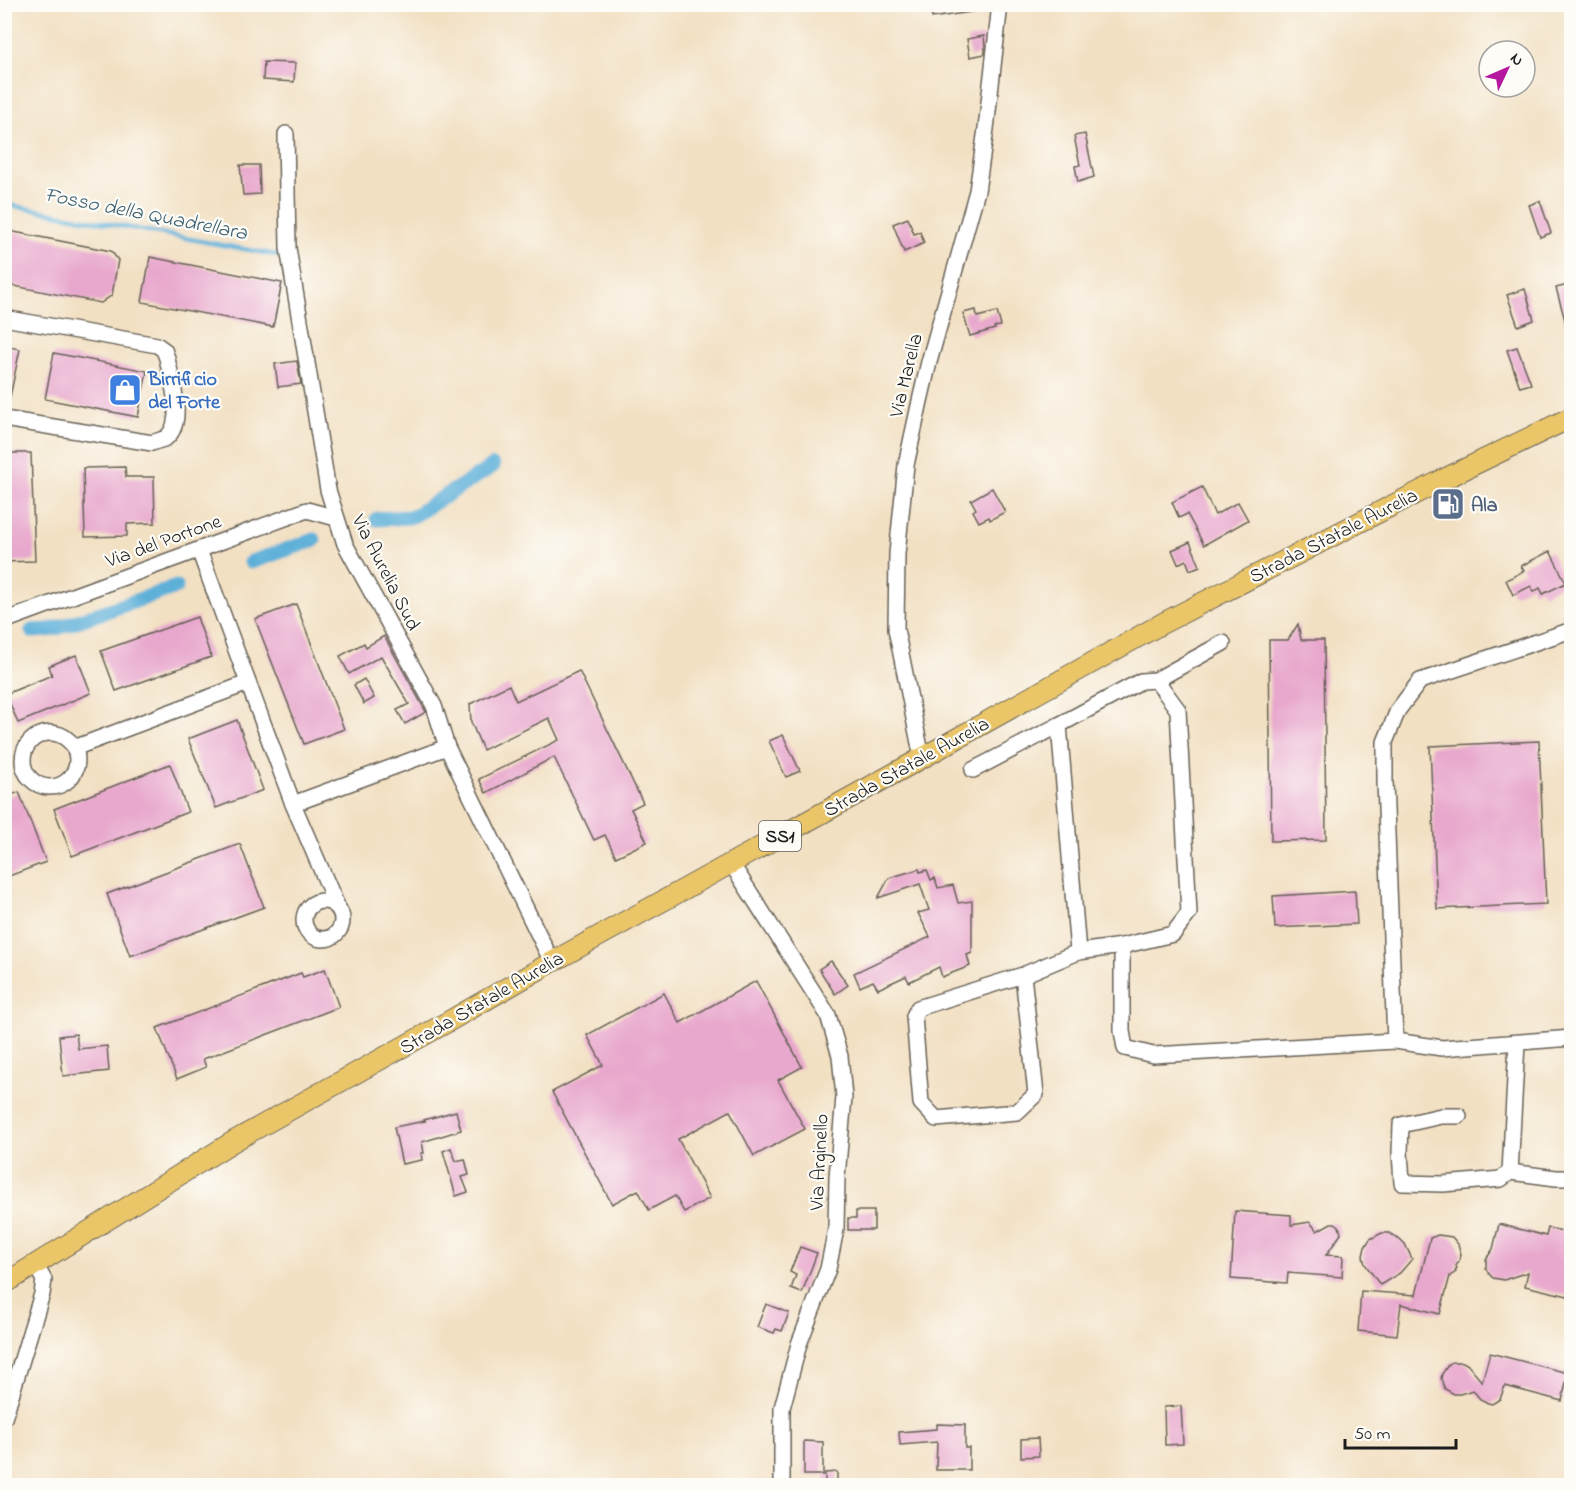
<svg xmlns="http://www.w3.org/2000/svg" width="1576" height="1490" font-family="'Indie Flower',sans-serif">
	<rect width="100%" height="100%" fill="#fdfcf7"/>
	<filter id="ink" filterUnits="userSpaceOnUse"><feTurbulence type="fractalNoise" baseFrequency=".0167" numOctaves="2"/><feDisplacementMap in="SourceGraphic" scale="12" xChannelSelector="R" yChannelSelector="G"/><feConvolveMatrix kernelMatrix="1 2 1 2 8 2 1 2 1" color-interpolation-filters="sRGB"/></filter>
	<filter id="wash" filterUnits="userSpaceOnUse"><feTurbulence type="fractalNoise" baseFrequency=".008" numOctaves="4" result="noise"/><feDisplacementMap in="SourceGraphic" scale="24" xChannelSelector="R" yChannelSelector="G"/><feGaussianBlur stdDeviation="1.35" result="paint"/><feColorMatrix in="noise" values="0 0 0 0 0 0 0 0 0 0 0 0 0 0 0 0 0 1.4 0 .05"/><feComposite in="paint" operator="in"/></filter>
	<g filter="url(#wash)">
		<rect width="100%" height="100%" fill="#f2e0c3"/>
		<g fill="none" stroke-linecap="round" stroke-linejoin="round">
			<polyline stroke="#5eb0d9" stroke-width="4.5" points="4,204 281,256"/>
			<g stroke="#5eb0d9" stroke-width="15">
				<polyline points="377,519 409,517 415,515 493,466"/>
				<polyline points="251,562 314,540"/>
				<polyline points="32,631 48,630 57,628 176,587"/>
			</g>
		</g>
		<g id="blocks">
			<g fill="#e8a8cd">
				<polygon points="930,4 976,4 977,11 932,18"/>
				<polygon points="984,36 985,47 985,54 970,57 967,39"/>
				<polygon points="264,62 295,63 294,82 263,80"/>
				<polygon points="1085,134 1094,177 1078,182 1075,166 1080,165 1074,136"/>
				<polygon points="240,165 259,165 260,194 243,195"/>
				<polygon points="1540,201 1551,233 1540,237 1529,205"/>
				<polygon points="908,218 914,234 920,232 924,243 904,252 893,224"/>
				<polygon points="4,230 111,251 118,260 112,295 101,303 4,284"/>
				<polygon points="150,257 282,283 273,327 142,302"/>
				<polygon points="1572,284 1572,331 1568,331 1556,288"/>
				<polygon points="1525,289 1534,320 1518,326 1507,295"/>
				<polygon points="976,310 977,317 997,312 1001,326 994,327 995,329 970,336 963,313"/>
				<polygon points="4,346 20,349 10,397 4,397"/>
				<polygon points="1517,347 1531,384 1520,387 1507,350"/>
				<polygon points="54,353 147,371 138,417 45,399"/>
				<polygon points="297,361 301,384 278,387 275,364"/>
				<polygon points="4,453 31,453 35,561 4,562"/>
				<polygon points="125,467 126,477 154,477 155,523 127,524 127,536 85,537 83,468"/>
				<polygon points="1202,487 1215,515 1238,502 1248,520 1204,545 1187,514 1179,518 1172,502"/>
				<polygon points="992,488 1005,512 990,520 989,517 979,522 973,511 976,509 971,500"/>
				<polygon points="1190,542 1200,566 1190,570 1186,560 1178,564 1172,550"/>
				<polygon points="1550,551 1566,583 1543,594 1540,588 1533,592 1531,586 1513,595 1506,580 1524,571 1521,566"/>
				<polygon points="296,604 344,729 304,744 255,619"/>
				<polygon points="197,617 211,657 116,691 101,651"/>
				<polygon points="1298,624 1301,640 1324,640 1326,840 1271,841 1269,640 1288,640"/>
				<polygon points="384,636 426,712 405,724 397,710 409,704 381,656 349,674 340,656 364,643 366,647"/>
				<polygon points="76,655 91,693 18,723 6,694 52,675 49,666"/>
				<polygon points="579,671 643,803 631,809 647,842 616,857 605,835 594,840 554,757 486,793 479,779 559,740 549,718 483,750 471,722 470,704 509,685 516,701"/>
				<polygon points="364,679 374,698 364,704 354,685"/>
				<polygon points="237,720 263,790 216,808 188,739"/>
				<polygon points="783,735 800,771 786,777 769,741"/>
				<polygon points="1539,741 1546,904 1437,909 1430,746"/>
				<polygon points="170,764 188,812 72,856 54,809"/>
				<polygon points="19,792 46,862 4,878 4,798"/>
				<polygon points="240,844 264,907 130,956 107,894"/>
				<polygon points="919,869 920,872 927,870 931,880 935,878 938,888 953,885 958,903 972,901 972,953 967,955 970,966 942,977 939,967 909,982 906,976 878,989 873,981 860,987 854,973 930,937 918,913 929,910 920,884 878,898 889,878"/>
				<polygon points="1355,891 1357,924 1275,928 1273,896"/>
				<polygon points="831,961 848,985 835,994 819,969"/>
				<polygon points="325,969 339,1007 203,1059 206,1067 177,1079 157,1028 301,973 303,977"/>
				<polygon points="756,981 802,1067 778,1080 805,1129 754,1156 730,1111 678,1139 710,1198 684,1212 675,1196 649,1210 638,1190 612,1204 552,1092 603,1065 587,1035 664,993 680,1023"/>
				<polygon points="76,1034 78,1049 107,1046 109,1071 63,1076 59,1036"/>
				<polygon points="456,1111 461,1130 422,1142 424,1153 421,1153 422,1160 402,1164 394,1127 425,1121 424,1120"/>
				<polygon points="451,1148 456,1161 465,1159 469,1175 462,1177 468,1192 456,1196 443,1151"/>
				<polygon points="856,1211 874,1211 874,1230 848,1230 848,1218 856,1218"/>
				<polygon points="1235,1211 1291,1215 1291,1225 1310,1222 1317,1231 1331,1223 1335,1223 1339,1226 1341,1234 1326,1255 1343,1256 1342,1277 1288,1273 1287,1283 1231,1279"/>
				<polygon points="1499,1224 1546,1236 1548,1228 1572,1233 1572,1297 1525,1286 1528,1272 1504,1280 1493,1278 1489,1274 1486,1269 1486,1259 1493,1249"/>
				<polygon points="1382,1233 1389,1233 1400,1239 1405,1244 1412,1259 1400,1273 1380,1285 1365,1264 1363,1256 1365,1247 1370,1239"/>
				<polygon points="1438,1235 1452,1237 1458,1244 1461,1254 1460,1259 1456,1266 1457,1268 1455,1270 1456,1272 1450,1276 1440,1314 1401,1304 1397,1335 1358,1331 1361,1291 1416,1295 1430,1238"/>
				<polygon points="800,1247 817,1253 802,1293 791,1289 796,1275 790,1272"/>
				<polygon points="766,1304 789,1313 782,1331 776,1329 774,1333 757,1327"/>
				<polygon points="1490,1353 1568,1373 1562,1401 1505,1386 1500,1399 1492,1404 1488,1403 1480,1399 1473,1390 1460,1394 1454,1394 1445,1389 1441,1379 1442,1374 1448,1365 1452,1362 1463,1362 1468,1365 1482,1382"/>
				<polygon points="1181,1406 1183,1444 1165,1445 1164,1407"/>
				<polygon points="937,1424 965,1425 965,1448 969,1448 969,1470 936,1470 937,1442 900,1445 899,1432 937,1429"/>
				<polygon points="1038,1438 1039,1456 1021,1457 1021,1439"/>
				<polygon points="804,1441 823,1442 823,1475 804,1475"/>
				<polygon points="837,1472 837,1484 825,1484 825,1473"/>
			</g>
		</g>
	</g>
	<g filter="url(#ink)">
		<use href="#blocks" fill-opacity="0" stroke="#676156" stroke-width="1.5"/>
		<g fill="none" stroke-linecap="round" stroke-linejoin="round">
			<defs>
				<g id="minor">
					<polyline points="286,134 288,248 328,490 345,544 434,706 447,747 552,962"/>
					<path d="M4 318 157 345 164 350 167 358C171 380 186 422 166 438 162 440 156 441 152 443L4 419"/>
					<polyline points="199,550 293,804 337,906"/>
					<polyline points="4,621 307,510 336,518"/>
					<circle cx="50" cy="760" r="27"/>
					<polyline points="74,748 248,683"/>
					<polyline points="922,758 896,629 897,554 906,465 920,401 929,362 977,191 986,129 1000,4"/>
					<polyline points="973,770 1059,725"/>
					<polyline points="293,804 447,747"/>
					<polyline points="731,863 828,1015 840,1056 844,1097 837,1177 836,1229 828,1269 799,1344 782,1408 782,1486"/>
					<circle cx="323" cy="920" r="19"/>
					<polyline points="1122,946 1122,1031 1125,1048 1153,1055 1395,1041 1385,782 1385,742 1398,710 1420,681 1572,630"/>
					<polyline points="1078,952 1122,946 1173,934 1189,913 1178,710 1156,680"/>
					<polyline points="1023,975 1036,1094 1017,1112 936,1119 921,1103 914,1016 918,1008 1023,975 1078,952 1059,725 1141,681 1156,680 1223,643"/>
					<polyline points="1395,1041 1442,1048 1572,1038"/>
					<polyline points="1517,1043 1510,1172 1556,1178 1572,1178"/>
					<polyline points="1459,1116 1441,1116 1401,1125 1400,1152 1402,1183 1443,1184 1501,1179 1510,1172"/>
					<polyline points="4,1418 42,1294 44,1280 35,1264"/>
				</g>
				<polyline id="major" points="4,1284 234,1141 444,1024 552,962 922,758 1163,623 1440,481 1572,417"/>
			</defs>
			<use href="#minor" stroke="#676156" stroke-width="18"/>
			<use href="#major" stroke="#676156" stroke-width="22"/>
			<use href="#minor" stroke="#fff" stroke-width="15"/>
			<use href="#major" stroke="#ebc669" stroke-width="20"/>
		</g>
	</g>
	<defs>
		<symbol id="shop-square" viewBox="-11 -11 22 22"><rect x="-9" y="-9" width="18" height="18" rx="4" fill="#3f7fe0" stroke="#fdfcf7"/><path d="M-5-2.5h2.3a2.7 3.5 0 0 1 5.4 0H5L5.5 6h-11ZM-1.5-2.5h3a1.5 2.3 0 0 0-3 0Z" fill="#fff"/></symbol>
		<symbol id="fuel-square" viewBox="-11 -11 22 22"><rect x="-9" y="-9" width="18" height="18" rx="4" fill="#5c6f8a" stroke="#fdfcf7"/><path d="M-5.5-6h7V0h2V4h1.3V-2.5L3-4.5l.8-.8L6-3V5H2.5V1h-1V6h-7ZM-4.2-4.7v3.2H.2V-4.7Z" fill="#fff"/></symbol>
	</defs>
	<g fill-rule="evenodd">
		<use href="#shop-square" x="106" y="371" width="38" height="38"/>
		<use href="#fuel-square" x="1429" y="485" width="38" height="38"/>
	</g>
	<g text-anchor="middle" stroke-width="4.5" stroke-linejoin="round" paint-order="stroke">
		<rect fill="#fdfcf7" stroke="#605f5e" stroke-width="1.5" x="759" y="821" width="42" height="30" rx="4.5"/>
		<g font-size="18" font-weight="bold" fill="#1c1c1c">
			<text x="780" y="842">SS1</text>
		</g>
		<g font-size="20" fill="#1c1c1c" stroke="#fdfcf7">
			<text transform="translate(905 375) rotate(-76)" y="7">Via Marella</text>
			<text transform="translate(1333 535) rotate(-27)" y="7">Strada Statale Aurelia</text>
			<text transform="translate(163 540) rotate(-20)" y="7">Via del Portone</text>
			<text transform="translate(387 572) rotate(63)" y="7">Via Aurelia Sud</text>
			<text transform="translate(906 766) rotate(-29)" y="7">Strada Statale Aurelia</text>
			<text transform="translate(481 1002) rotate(-30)" y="7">Strada Statale Aurelia</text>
			<text transform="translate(818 1162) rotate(-87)" y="7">Via Arginello</text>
		</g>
		<g font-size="20" font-weight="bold" fill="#366cbe" stroke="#fdfcf7" text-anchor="start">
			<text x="148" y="385">Birrificio<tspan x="148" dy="23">del Forte</tspan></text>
		</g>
		<g font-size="20" font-weight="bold" fill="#4e5e75" stroke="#fdfcf7" text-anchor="start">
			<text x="1471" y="511">Ala</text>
		</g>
		<g font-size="21" font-style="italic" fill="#3a5f71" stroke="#fdfcf7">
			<text transform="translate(146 213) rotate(11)" y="7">Fosso della Quadrellara</text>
		</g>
	</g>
	<rect width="1576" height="1490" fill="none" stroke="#fdfcf7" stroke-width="24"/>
	<g transform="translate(1507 69) rotate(46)"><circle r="28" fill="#fdfcf7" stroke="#a3a29f" stroke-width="1.5"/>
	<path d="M0-4.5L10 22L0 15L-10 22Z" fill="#b5179e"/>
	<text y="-9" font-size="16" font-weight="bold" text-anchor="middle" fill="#1c1c1c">N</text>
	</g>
	<path d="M1345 1439v9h111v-9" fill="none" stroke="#1c1c1c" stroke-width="3"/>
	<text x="1354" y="1439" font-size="18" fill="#1c1c1c" stroke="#fdfcf7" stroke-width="4.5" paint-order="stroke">50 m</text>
</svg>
